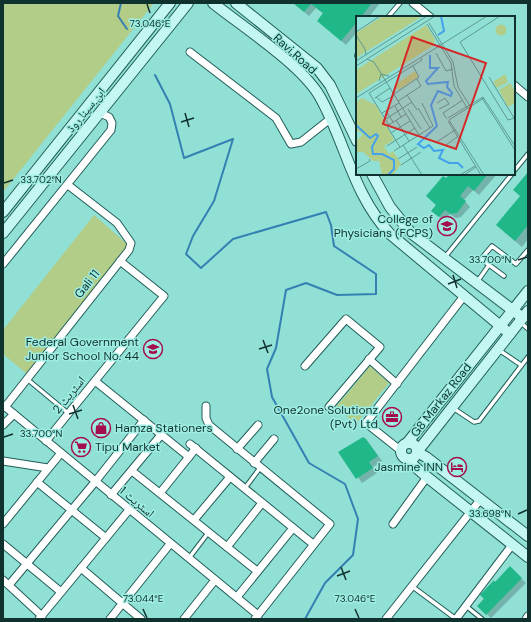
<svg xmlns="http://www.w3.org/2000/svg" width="531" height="622" font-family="'DM Sans','Noto Naskh Arabic',sans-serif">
	<rect width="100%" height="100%" fill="#91e0d6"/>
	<g fill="#b2cd87">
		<polygon points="3,3 154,3 3,192"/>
		<polygon points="94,215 128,245 27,374 3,354 3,330"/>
		<polygon points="370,366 389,383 356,424 336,407"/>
	</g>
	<g fill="#0003">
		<polygon points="293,3 380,3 369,17 357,17 357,32 346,45 318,21 324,14 316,8 309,16"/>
		<polygon points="528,173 528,239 522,247 504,232 521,197"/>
		<polygon points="451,174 497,174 479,195 473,190 464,200 470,207 461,217 456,218 450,214 444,221 437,215 437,205 447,180"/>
		<polygon points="366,439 382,461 373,467 377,473 362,483 340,452"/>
		<polygon points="510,568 526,583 491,618 478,606 495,583"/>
	</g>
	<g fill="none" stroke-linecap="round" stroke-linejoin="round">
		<g stroke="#3480b2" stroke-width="2">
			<polyline points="121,3 118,16 127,29"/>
			<polyline points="155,75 170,104 184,158 233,139 214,201 193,236 186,254 201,268 233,239 326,212 331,225 334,246 376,274 376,294 337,295 306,283 286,290 276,348 267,369 272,397 309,463 345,484 358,519 353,555 325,583 305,619"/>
		</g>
	</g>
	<g fill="#20b888">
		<polygon points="293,3 372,3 361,17 357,17 357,22 341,41 317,21 323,13 311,4 304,12"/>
		<polygon points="528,172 528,225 515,241 496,225 520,196 513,190"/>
		<polygon points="450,174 488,174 474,191 468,186 460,196 466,201 457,213 451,214 445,210 439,217 431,211 436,205 426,196 443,176 446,178"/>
		<polygon points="363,437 366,439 378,456 369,462 373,468 356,479 338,452"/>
		<polygon points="510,566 522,578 486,615 477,606 484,599 480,595 494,580 495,582"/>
	</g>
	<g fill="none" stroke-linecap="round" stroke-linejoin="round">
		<defs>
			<g id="lane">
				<polyline points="388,17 400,3"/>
				<polyline points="357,56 357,55"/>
				<polyline points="514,171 528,154"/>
				<polyline points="445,257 512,174"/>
				<polyline points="504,276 481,259 492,246 516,264 528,250"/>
				<polyline points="477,282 489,265"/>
				<polyline points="520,322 528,329"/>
				<polyline points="499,350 521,365"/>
				<polyline points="27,379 68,413"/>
				<polyline points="453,408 474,422 479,421 528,357"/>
				<polyline points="245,488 260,468"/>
				<polyline points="189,558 208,533"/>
				<polyline points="413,587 456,619"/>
				<polyline points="466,606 482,619"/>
			</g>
			<g id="street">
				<polyline points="413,3 430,17"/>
				<polyline points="190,52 276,118 291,144 301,142 330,119"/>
				<polyline points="514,85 528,97"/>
				<polyline points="3,264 111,130 112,123 109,117 100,113"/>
				<polyline points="369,359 397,384"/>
				<polyline points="305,366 346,319 380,347 329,407"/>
				<polyline points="95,381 189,457"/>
				<polyline points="3,405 258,615"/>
				<polyline points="206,406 206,418 209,425 330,524 255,619"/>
				<polyline points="5,407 129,250 131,243 117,223 68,185"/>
				<polyline points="3,425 14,414"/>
				<polyline points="46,441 164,296 120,261"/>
				<polyline points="190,444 313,544"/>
				<polyline points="237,449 258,425"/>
				<polyline points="400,450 366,423 464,296"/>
				<polyline points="3,461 48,468"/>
				<polyline points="254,463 274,439"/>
				<polyline points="132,471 257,571"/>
				<polyline points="37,482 106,538"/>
				<polyline points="160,493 196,448"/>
				<polyline points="111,495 161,435"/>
				<polyline points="194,520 230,477"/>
				<polyline points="3,524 61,453"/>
				<polyline points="393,524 427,477"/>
				<polyline points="3,544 61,592"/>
				<polyline points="227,547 262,503"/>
				<polyline points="81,568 141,619"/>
				<polyline points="3,580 42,616"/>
				<polyline points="9,585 95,482 144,420"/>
				<polyline points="237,597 293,528"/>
				<polyline points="39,619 129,510"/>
				<polyline points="110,619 170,544"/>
				<polyline points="184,619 215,580"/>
				<polyline points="386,619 480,500"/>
				<polyline points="456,619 512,545"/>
				<polyline points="526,619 528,616"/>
			</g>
			<g id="secondary">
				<path d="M213 3C243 27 302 65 320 97 346 143 352 193 390 234L510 334"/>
				<polyline points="236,3 317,68 330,85 357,141"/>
				<polyline points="372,174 390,207 411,233 523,318"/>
				<polyline points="3,212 170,3"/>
				<polyline points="3,233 188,3"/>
				<polyline points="528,311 417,452 426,457 528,536"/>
				<polyline points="408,442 528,291"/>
				<circle cx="409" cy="451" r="8"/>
				<polyline points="411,459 413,465 427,477 528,557"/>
			</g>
		</defs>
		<use href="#lane" stroke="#215e58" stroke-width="5.5"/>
		<use href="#street" stroke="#215e58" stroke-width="9"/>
		<use href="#secondary" stroke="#215e58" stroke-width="12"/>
		<use href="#lane" stroke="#fff" stroke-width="3.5"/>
		<use href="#street" stroke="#fff" stroke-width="7"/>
		<use href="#secondary" stroke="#c4f7f2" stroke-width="10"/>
	</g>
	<path fill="none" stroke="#10322e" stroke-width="1.5" d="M147 4 150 13M185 113 189 127M181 122 194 118M4 183 13 180M518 260 527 257M453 275 457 288M448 284 461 279M263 340 268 353M259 349 272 345M73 405 78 419M69 414 82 410M4 437 13 434M518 514 527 510M341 567 346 580M337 576 350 571M143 609 147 618M355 609 359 618"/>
	<defs>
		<symbol id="university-ring" viewBox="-11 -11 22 22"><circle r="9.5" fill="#9eede3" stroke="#a40e4c" stroke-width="1.5"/><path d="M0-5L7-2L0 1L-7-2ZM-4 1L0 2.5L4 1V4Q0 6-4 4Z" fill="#a40e4c"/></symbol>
		<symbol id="school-ring" viewBox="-11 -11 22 22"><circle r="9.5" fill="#9eede3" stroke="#a40e4c" stroke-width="1.5"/><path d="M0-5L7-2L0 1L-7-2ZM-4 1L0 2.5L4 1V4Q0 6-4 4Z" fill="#a40e4c"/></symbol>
		<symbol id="office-ring" viewBox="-11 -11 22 22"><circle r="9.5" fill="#9eede3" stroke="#a40e4c" stroke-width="1.5"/><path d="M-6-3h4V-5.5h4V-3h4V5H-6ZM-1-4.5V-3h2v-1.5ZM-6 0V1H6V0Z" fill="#a40e4c"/></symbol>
		<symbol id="shop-ring" viewBox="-11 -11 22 22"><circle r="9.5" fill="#9eede3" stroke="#a40e4c" stroke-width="1.5"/><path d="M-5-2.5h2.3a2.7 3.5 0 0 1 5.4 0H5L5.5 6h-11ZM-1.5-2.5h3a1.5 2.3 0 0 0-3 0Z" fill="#a40e4c"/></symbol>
		<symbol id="supermarket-ring" viewBox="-11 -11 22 22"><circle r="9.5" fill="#9eede3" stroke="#a40e4c" stroke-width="1.5"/><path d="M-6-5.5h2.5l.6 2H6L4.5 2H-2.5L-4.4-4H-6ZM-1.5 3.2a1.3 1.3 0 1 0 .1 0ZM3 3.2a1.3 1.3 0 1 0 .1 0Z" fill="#a40e4c"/></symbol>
		<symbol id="hotel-ring" viewBox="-11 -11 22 22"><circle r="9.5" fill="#9eede3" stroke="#a40e4c" stroke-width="1.5"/><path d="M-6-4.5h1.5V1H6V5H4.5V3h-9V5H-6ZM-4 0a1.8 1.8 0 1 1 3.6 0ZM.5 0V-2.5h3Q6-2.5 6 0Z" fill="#a40e4c"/></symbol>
	</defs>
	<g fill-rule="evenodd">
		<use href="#university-ring" x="436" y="215" width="22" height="22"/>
		<use href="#school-ring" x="142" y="338" width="22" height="22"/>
		<use href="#office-ring" x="381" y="406" width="22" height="22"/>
		<use href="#shop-ring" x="90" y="417" width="22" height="22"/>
		<use href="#supermarket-ring" x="70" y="436" width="22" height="22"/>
		<use href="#hotel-ring" x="446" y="456" width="22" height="22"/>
	</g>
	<g text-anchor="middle" stroke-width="3" stroke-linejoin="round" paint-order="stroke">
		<g font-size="12" fill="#10322e" stroke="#9eede3">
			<text transform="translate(295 54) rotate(42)" y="4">Ravi Road</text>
			<text transform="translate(86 110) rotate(-51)" y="4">ابن سینا روڈ</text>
			<text transform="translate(87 284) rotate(-52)" y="4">Gali 11</text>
			<text transform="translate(69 395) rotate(-51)" y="4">اسٹریٹ 2</text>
			<text transform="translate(441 400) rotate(-52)" y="4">G8 Markaz Road</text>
			<text transform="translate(137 502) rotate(40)" y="4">اسٹریٹ 1</text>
		</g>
		<g font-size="12" fill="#10322e" stroke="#9eede3" text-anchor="end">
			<text x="433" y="223">College of<tspan x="433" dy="14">Physicians (FCPS)</tspan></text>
			<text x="139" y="346">Federal Government<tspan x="139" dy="14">Junior School No. 44</tspan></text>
			<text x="378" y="414">One2one Solutionz<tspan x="378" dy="14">(Pvt) Ltd</tspan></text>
			<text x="115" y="432" text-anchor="start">Hamza Stationers</text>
			<text x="95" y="451" text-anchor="start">Tipu Market</text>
			<text x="443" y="471">Jasmine INN</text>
		</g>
	</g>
	<g transform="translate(356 16)">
		<rect width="159" height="159" fill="#91e0d6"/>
		<path d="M27 0 65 1 0 42V17ZM139.5 14a5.5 5.5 0 1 1 11 0a5.5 5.5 0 1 1-11 0ZM70 9 79 23 78 29 0 78V54ZM59 55 62 61 42 74 39 69ZM149 58 152 66 141 72 137 66ZM154 67 159 75V87L152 91 143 74ZM6 82 20 89 38 124 28 130 33 138 37 135 45 148 37 159H26L23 145H17L7 136H0V125L7 118 0 114V86Z" fill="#b2cd87"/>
		<path fill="none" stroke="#43a2eb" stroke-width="2" d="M82 19 88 15 85 0M74 39V52H82L70 65 72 68 92 66 91 71 96 77 95 80 82 75 75 89 81 110 62 128 68 132 73 129 78 135 87 134 83 142 93 147H102L107 152M0 109 14 122 20 118 22 120 16 131 17 138H26L38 144V153L32 159"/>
		<path fill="none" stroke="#5d9a93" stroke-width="1" d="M144 0 104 26 152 104 159 102M73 7 97 46 102 71 114 90M71 8 95 47 98 70 111 92M0 16 24 0M0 19 9 33 10 39M80 37 90 55 97 53M11 43 18 46 63 119M0 45 71 0M0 50 79 0M133 61 158 102M23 65 25 58 33 60M13 77 66 44 65 42M13 77 33 109M38 78 63 61 57 50M51 79 61 94M20 81 26 86 39 79M0 82 131 0M19 82 34 72M126 82 159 134M128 82 93 104 128 159M42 85 65 70 61 63M81 87 89 82 93 88 83 93M39 90 45 101M62 92 74 112M52 93 65 113M30 95 37 106M26 97 43 87M92 102 127 81 159 130M30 103 56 86M91 103 87 97 107 84M40 104 53 125M92 105 125 159M35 117 54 105M79 127 99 114M47 129 66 159M90 129 101 121M31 130 59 112M44 131 31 110 50 98M38 135 77 110 66 87M42 143 61 131M45 149 65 136M0 153 14 145 13 143M104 159 119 150M108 159 120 151"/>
		<path fill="#d62828" fill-opacity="0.15" stroke="#d62828" stroke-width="2" d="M56 21 130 47 100 133 27 108Z"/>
		<rect width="159" height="159" fill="none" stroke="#10322e" stroke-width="2"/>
	</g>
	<g font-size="10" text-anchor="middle" fill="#10322e" stroke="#9eede3" stroke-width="3" stroke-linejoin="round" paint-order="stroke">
		<text x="150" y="27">73.046°E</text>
		<text x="41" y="183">33.702°N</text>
		<text x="490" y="263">33.700°N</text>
		<text x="41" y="437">33.700°N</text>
		<text x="490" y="517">33.698°N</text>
		<text x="143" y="602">73.044°E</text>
		<text x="355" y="602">73.046°E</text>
	</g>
	<rect width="531" height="622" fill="none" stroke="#10322e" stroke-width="8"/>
</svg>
